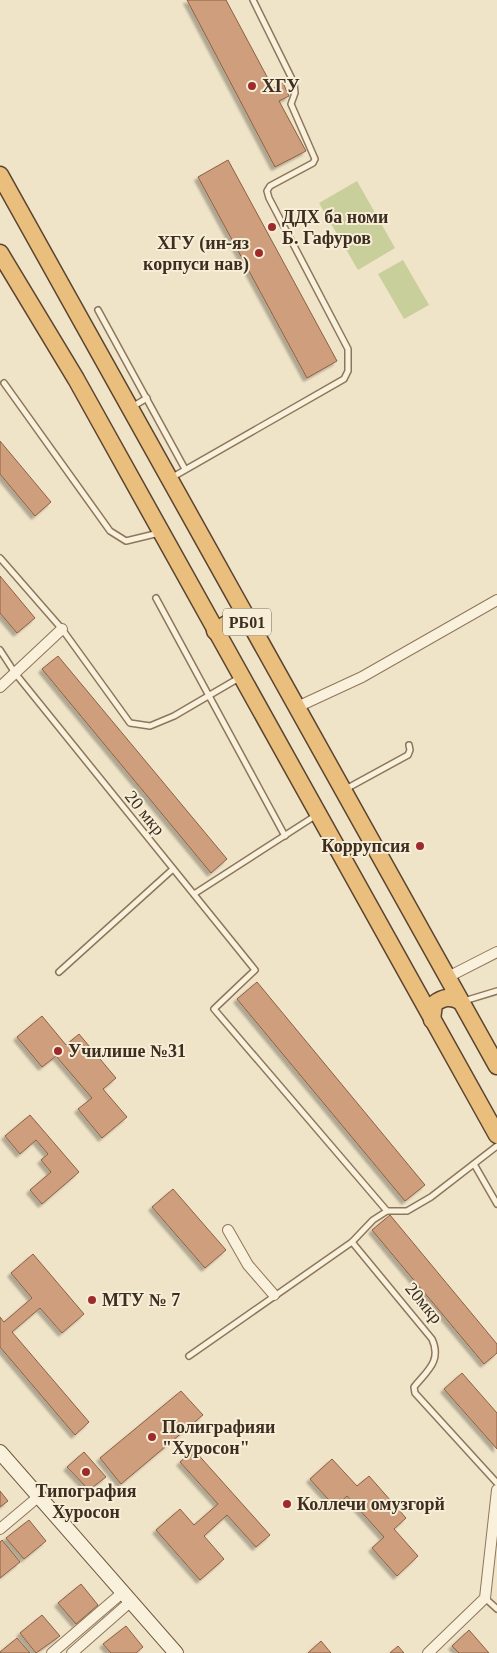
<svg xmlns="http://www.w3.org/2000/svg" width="497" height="1653" font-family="Georgia,serif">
	<defs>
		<filter id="shadow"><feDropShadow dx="-3.5" dy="3.5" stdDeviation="1" flood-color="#0004"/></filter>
	</defs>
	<rect width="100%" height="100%" fill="#f0e4c8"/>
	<g fill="#c9cf9b">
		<polygon points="357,181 395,248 358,270 319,203"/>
		<polygon points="403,260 429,305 404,319 378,274"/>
	</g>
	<g fill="#cf9f7d" stroke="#8d5f41" filter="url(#shadow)">
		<polygon points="187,0 226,0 273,88 283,83 289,96 279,101 306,151 275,167"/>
		<polygon points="228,160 337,361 307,378 198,177"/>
		<polygon points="0,441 51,502 35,516 0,474"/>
		<polygon points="0,576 35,618 17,633 0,613"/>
		<polygon points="58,656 227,859 211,873 42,669"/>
		<polygon points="257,982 425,1185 405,1201 237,999"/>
		<polygon points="42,1016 66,1045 79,1034 116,1078 103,1089 127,1117 102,1138 78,1109 92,1098 56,1056 42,1067 17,1037"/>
		<polygon points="30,1115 79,1172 42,1204 30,1190 51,1172 41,1160 48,1154 36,1140 20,1154 5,1136"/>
		<polygon points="173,1189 226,1250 205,1268 152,1207"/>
		<polygon points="390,1215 497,1344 497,1353 484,1364 372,1230"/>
		<polygon points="33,1254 84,1314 62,1333 40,1308 12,1332 89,1422 75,1435 0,1347 0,1317 4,1322 32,1298 11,1273"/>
		<polygon points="462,1373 497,1413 497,1449 444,1389"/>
		<polygon points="181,1391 203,1415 121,1484 100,1458"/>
		<polygon points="194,1450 270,1535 256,1547 227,1515 204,1536 224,1559 200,1580 156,1530 180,1509 194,1525 218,1504 180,1462"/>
		<polygon points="84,1452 106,1477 89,1490 67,1467"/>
		<polygon points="332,1459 357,1486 369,1476 406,1518 394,1529 418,1556 397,1576 372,1548 384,1537 347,1496 335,1507 310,1479"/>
		<polygon points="0,1491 8,1501 0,1507"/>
		<polygon points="29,1520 46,1541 24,1559 6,1538"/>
		<polygon points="2,1540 20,1562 0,1578 0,1542"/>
		<polygon points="81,1584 98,1605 76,1624 58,1603"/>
		<polygon points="42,1615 60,1636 36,1653 20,1633"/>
		<polygon points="126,1626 143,1647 136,1653 111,1653 103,1644"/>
		<polygon points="469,1630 489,1653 459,1653 452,1646"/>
		<polygon points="17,1638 30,1653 0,1653 0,1652"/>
		<polygon points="321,1641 331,1653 308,1653"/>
		<polygon points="398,1646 404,1653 390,1653"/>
	</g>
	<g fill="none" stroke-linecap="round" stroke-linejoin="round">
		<defs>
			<g id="service">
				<polyline points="98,310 185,469"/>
				<polyline points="4,383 110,531 126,541 159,533"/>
				<polyline points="132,407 147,398"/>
				<polyline points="171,478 344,379 348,371 348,349 269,198 267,191 270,186 313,163 315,159 291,104 295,93 294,83 253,0"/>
				<polyline points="0,558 62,629 130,723 150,726 174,716 239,678"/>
				<polyline points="156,598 285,836"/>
				<polyline points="0,650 15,673 255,970 214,1009 387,1211"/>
				<polyline points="344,790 408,755 410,750 409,745"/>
				<polyline points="194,894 315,816"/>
				<polyline points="59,972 173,869"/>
				<polyline points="464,1001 497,991"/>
				<polyline points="474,1164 497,1204"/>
				<path d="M352 1242 432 1339C442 1361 427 1371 414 1387L415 1393 497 1483"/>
				<polyline points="189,1356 352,1242 373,1220 387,1211 407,1211 431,1197 497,1146"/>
				<polyline points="485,1598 497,1609"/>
			</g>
			<g id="minor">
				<polyline points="0,687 62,629"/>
				<polyline points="295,708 362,677 497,600"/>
				<polyline points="446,978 497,952"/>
				<polyline points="228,1230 248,1265 274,1295"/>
				<polyline points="0,1529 38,1497"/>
				<polyline points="52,1653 122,1593"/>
				<polyline points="72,1653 130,1602"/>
				<polyline points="428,1653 485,1598 497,1490"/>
			</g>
			<polyline id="secondary" points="0,1452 176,1653"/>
			<g id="trunk">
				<polyline points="0,175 497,1066"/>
				<polyline points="0,253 76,379 497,1135"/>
				<polyline points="215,631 243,614"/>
				<path d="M432 1020 434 1004C443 997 450 996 460 1001"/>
			</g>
		</defs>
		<use href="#service" stroke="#8d765c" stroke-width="8"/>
		<use href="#minor" stroke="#8d765c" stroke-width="12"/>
		<use href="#secondary" stroke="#6f573f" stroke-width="16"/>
		<use href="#trunk" stroke="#5b4430" stroke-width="19"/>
		<use href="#service" stroke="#faf1dc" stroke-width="5"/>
		<use href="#minor" stroke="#faf1dc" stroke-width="10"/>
		<use href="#secondary" stroke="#faf1dc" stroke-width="14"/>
		<use href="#trunk" stroke="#eabe7c" stroke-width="16"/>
	</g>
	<g fill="#9e2a2b" stroke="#f7eed8" stroke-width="2">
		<circle cx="252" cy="86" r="5"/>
		<circle cx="272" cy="227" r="5"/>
		<circle cx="259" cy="253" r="5"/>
		<circle cx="420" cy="846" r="5"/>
		<circle cx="58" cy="1051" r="5"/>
		<circle cx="92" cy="1300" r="5"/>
		<circle cx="152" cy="1437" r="5"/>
		<circle cx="86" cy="1472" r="5"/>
		<circle cx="287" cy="1504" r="5"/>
	</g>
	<g text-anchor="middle" stroke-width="4" stroke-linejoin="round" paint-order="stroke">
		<rect fill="#f7eed8" stroke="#756857" stroke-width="1" x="223" y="608.5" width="48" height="27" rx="4"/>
		<g font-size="16" font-weight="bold" fill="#3d2e20">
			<text x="247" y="628">РБ01</text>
		</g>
		<g font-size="18" font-weight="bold" fill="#3d2e20" stroke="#f7eed8" text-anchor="start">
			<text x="262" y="92">ХГУ</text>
			<text x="282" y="223">ДДХ ба номи<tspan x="282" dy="21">Б. Гафуров</tspan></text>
			<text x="249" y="249" text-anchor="end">ХГУ (ин-яз<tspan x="249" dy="21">корпуси нав)</tspan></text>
			<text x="410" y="852" text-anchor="end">Коррупсия</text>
			<text x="68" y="1057">Училише №31</text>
			<text x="102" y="1306">МТУ № 7</text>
			<text x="162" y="1433">Полиграфияи<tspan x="162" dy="21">"Хуросон"</tspan></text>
			<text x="86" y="1497" text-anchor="middle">Типография<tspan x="86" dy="21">Хуросон</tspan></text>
			<text x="297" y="1510">Коллечи омузгорй</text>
		</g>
		<g font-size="18" fill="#3d2e20" stroke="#f7eed8">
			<text transform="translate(145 813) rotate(51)" y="6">20 мкр</text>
			<text transform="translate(424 1303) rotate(50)" y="6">20мкр</text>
		</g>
	</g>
</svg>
